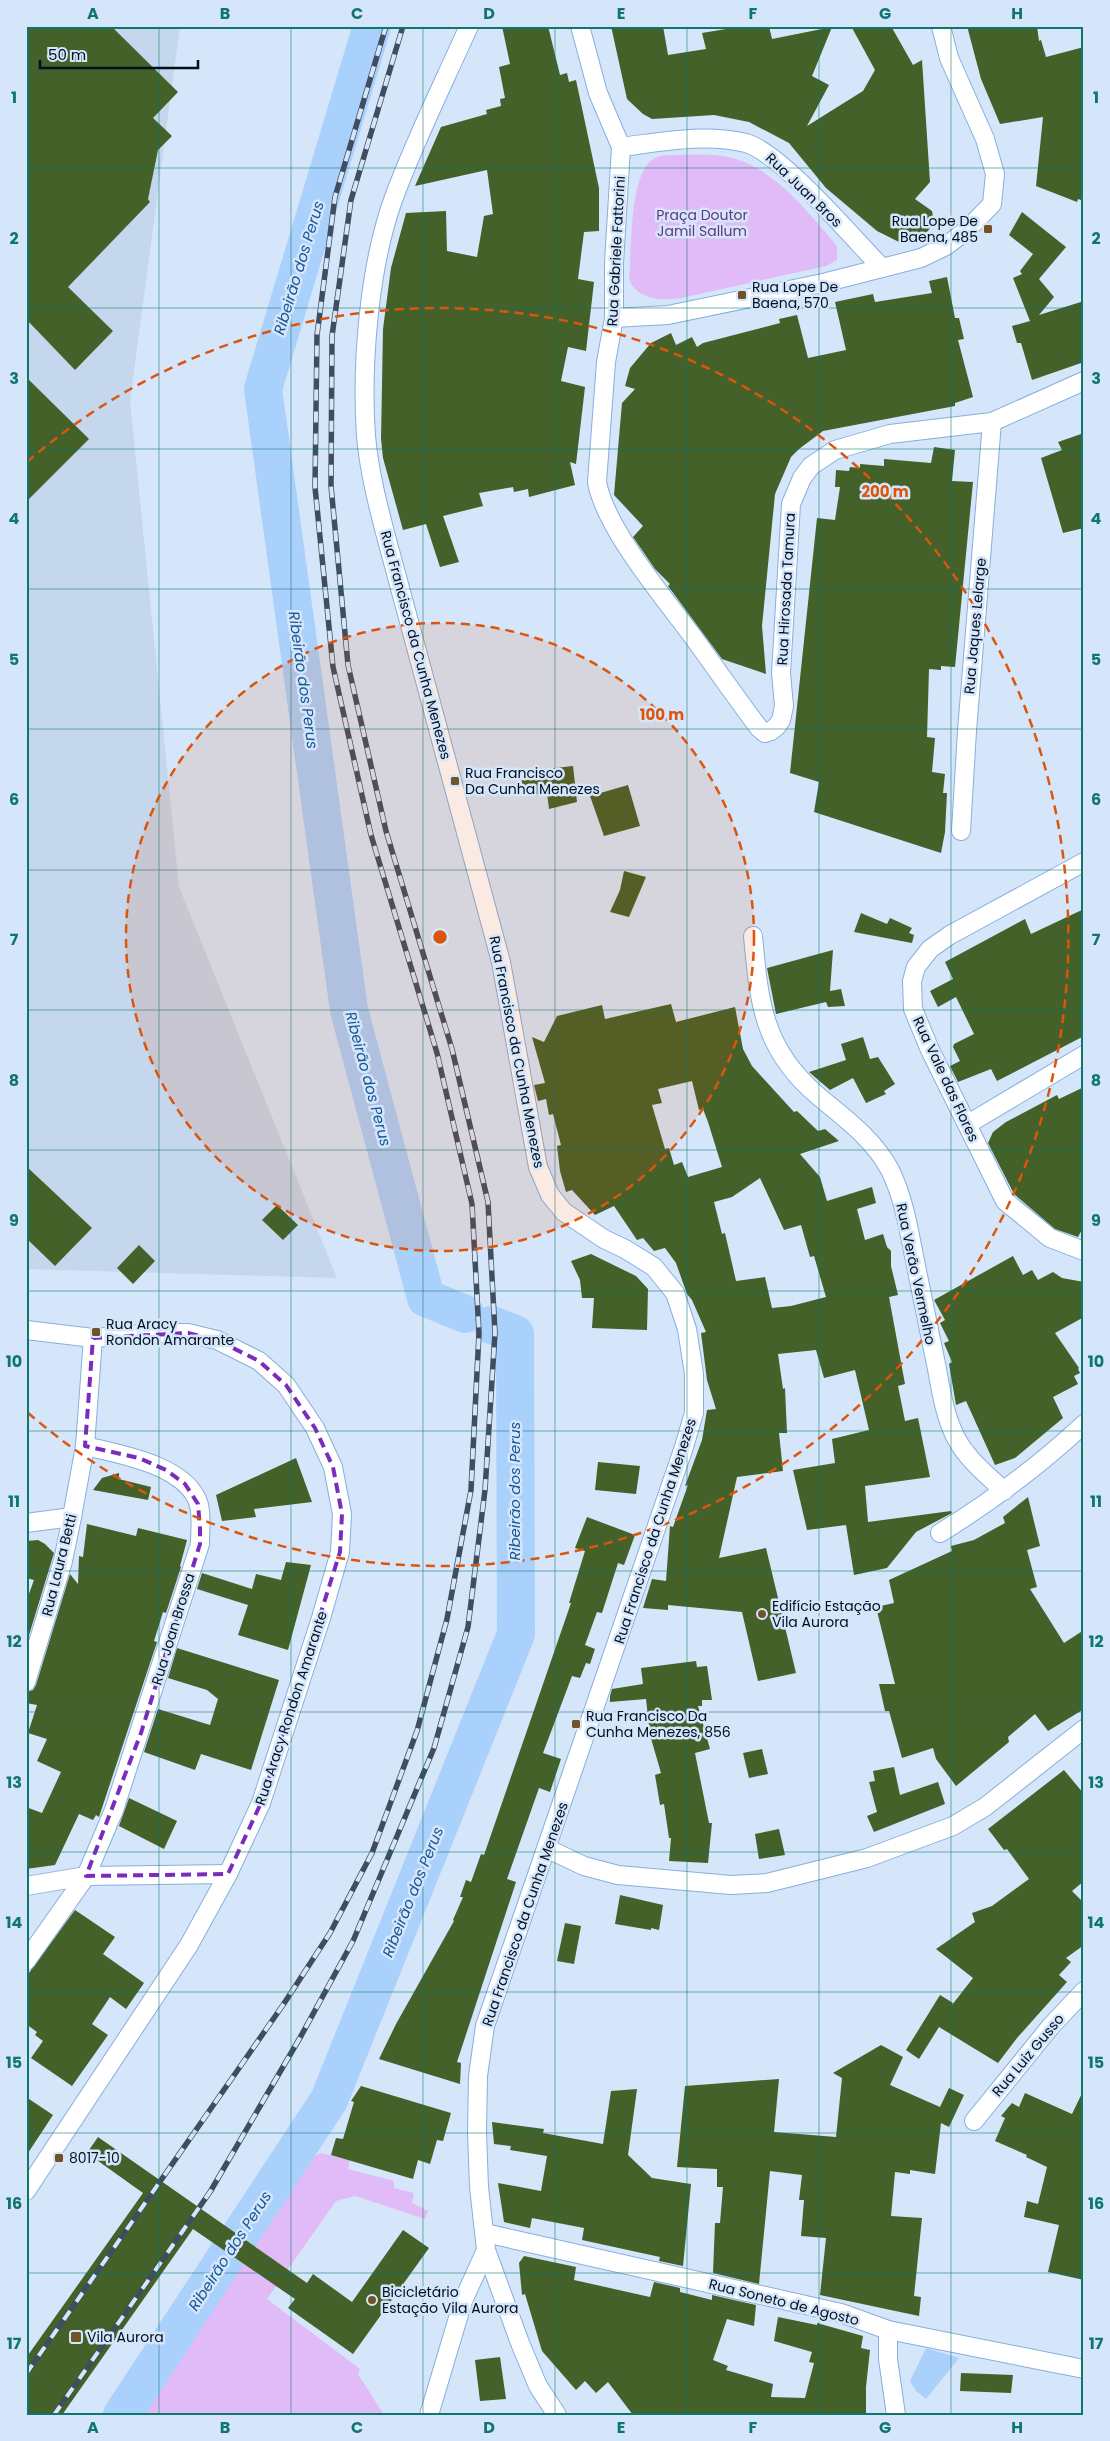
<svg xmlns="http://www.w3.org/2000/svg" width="1110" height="2441" font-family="Poppins,sans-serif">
	<rect width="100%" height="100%" fill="#d5e6fa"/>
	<polygon fill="#c4d7ec" points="26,26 180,26 130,401 179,887 337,1278 26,1269"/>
	<g fill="#e0bbf7">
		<path d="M667 155C686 155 708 153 728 157 770 165 805 208 831 239L837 246V260L826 266 681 298C662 301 637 300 629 279 632 250 629 177 652 160 656 156 662 156 667 155Z"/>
		<polygon points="321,2153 350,2160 348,2169 394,2181 394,2188 414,2193 412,2203 428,2211 425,2219 355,2196 336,2201 267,2299 360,2369 358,2374 384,2415 154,2415 131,2408 307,2159"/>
	</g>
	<polygon fill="#aad0fc" points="926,2348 959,2358 926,2399 916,2391 910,2381"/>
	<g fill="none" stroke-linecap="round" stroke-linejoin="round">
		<g stroke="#aad0fc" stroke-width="38">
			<polyline points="372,26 263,389 349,1010 426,1298 465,1314"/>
			<polyline points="122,2415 329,2100 516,1634 515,1334 492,1325"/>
		</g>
	</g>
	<g fill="#436128" fill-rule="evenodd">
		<polygon points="26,26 111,26 178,92 153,118 172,136 158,150 148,199 150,202 68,287 113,331 75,370 26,319"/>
		<polygon points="502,26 548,26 560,75 567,73 569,82 576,80 599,188 599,231 584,232 578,279 594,282 586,351 568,347 561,381 585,387 576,464 570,462 575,485 529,497 528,489 514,492 513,487 479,493 483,506 443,516 459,562 440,567 426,524 403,530 383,458 381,439 383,329 391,268 406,213 446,211 447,251 477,257 484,216 493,214 487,170 415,186 441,127 487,114 486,110 501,106 500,99 505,98 499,67 510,64"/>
		<polygon points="611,26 663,26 668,55 706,49 702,33 744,26 769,26 772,39 832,27 812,76 829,85 807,126 863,91 875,70 851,26 891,26 913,65 922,60 930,182 915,199 932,211 934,221 922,241 906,232 899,242 877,231 826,188 789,143 749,122 714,115 652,119 643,114 627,99"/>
		<polygon points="967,26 1037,26 1039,41 1041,40 1046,57 1084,47 1084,201 1078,199 1077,202 1036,186 1043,117 1000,124 981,79"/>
		<polygon points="1022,212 1066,247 1039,279 1054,297 1039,315 1084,301 1084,362 1032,380 1021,343 1017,343 1012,326 1030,321 1013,278 1022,274 1020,271 1033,254 1009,235"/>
		<polygon points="947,277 955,318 959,318 964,339 958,340 973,397 955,403 955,406 823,431 799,449 791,457 775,494 762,626 766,674 722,659 668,586 670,584 655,569 633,537 643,526 614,495 622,403 635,389 625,386 630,368 651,343 671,333 676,345 692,337 697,347 703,343 780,323 779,319 797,315 808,358 846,350 835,302 873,294 875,302 932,293 929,281"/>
		<polygon points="26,377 89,439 26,502"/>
		<polygon points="1084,433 1084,528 1063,533 1041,458 1062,450 1058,442"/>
		<polygon points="934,447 955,450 952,481 973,482 955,667 941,666 941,670 929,669 927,737 935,738 932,772 945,774 943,793 947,793 945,832 941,853 814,812 819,782 790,773 817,518 835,520 840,487 835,487 836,470 849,471 850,467 860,468 860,464 884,466 884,459 931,463"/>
		<polygon points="573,766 577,802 549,809 547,793 523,796 521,772"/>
		<polygon points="628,785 640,826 604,836 590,796"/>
		<polygon points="624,871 646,877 629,917 610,912 620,890"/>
		<polygon points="1084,909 1084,1036 997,1081 991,1069 958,1082 950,1066 960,1061 953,1047 954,1044 974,1034 956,997 938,1007 930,991 953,979 945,962 1025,919 1031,934"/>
		<polygon points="861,913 887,924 890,918 912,928 909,933 914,935 912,943 854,932"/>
		<polygon points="833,950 830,991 841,989 845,1006 828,1007 826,1002 776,1014 767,968"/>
		<path d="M671 1004 676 1022 735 1007 743 1049 752 1066 794 1112 797 1111 818 1131 825 1129 839 1141 800 1154 820 1177 827 1201 872 1187 876 1203 857 1209 865 1240 883 1234 887 1247 891 1251V1266L898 1295 889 1297 905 1384 898 1386 905 1421 918 1418 930 1477 865 1486 868 1522 951 1511 952 1513 916 1532 887 1568 854 1575 846 1525 807 1530 793 1470 835 1463 832 1439 869 1430 855 1370 824 1378 816 1350 778 1354 783 1389 785 1388 787 1433H779L783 1471 737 1477 719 1558 766 1548 796 1673 758 1681 742 1612 668 1605V1610L643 1608 652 1579 666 1581 670 1526 673 1527 688 1485 685 1486 702 1440 707 1410 716 1409 707 1380 701 1333 706 1332 692 1300 687 1294 676 1263 665 1248 654 1251 643 1238 637 1240 614 1206 595 1215 572 1190 566 1192 560 1171 557 1146 561 1145 553 1114 549 1115 546 1099 538 1101 534 1085 545 1083 532 1037 544 1042 557 1016 602 1005 605 1019ZM692 1081 699 1110 703 1109 708 1122 722 1167 688 1177 682 1162 674 1165 669 1148 665 1149 652 1105 662 1103 658 1089ZM760 1178 784 1230 801 1225 810 1257 814 1256 826 1297 791 1306 772 1308 765 1277 736 1281 725 1233 722 1234 714 1202 732 1197Z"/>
		<polygon points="863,1037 870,1059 878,1057 895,1084 884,1091 886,1094 866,1103 853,1078 830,1090 809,1072 846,1060 841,1044"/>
		<polygon points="1084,1087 1084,1226 1078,1237 1055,1229 1014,1194 988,1143 993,1132 1006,1122 1057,1095 1059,1099"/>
		<polygon points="26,1166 92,1228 55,1266 26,1238"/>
		<polygon points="277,1205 298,1225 283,1240 262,1220"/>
		<polygon points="139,1245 155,1261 133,1284 117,1268"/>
		<polygon points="591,1254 636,1276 648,1289 647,1330 592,1328 594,1298 582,1298 580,1280 571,1261"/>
		<polygon points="1013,1256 1023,1275 1032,1270 1038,1280 1053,1272 1062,1278 1084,1282 1084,1317 1055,1333 1079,1368 1078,1369 1080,1373 1074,1376 1078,1384 1053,1397 1063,1418 1015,1458 995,1465 966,1401 956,1405 949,1364 952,1362 944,1343 949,1341 940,1323 945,1320 934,1300"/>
		<polygon points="296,1458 312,1502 254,1509 256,1517 222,1521 216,1495"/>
		<polygon points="598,1462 640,1466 636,1494 595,1490"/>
		<polygon points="119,1473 119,1479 151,1487 148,1500 93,1490 102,1478"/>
		<polygon points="1028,1497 1040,1546 1027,1550 1037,1587 1030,1589 1064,1643 1084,1630 1084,1709 1048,1731 1035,1714 1008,1737 1009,1742 956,1786 936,1759 933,1748 902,1758 889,1711 885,1711 879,1684 895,1684 876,1607 894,1603 889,1580 952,1551 951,1546 974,1540 1005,1523 1003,1517"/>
		<polygon points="587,1517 635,1535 624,1565 618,1563 602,1613 597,1612 585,1645 595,1649 590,1664 586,1663 580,1678 572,1676 543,1753 561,1759 550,1792 539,1788 507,1879 516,1882 457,2062 461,2063 460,2084 379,2059 396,2024 454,1921 453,1920 463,1897 460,1897 466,1880 471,1882 481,1854 484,1855 571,1603 569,1603 585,1551 575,1548"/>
		<polygon points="87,1524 136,1536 138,1528 187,1540 180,1566 181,1567 166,1613 163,1612 154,1641 157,1642 99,1817 96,1815 93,1820 79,1814 55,1865 26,1869 26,1807 42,1813 61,1772 37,1761 47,1739 28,1733 37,1705 26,1703 26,1692 33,1690 36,1685 70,1574 78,1584 79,1556 83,1557"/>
		<polygon points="38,1540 45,1544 54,1553 26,1645 26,1602 34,1580 26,1578 26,1541"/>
		<polygon points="286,1562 311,1565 288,1650 238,1635 248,1605 197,1589 202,1573 252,1589 256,1574 281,1580"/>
		<polygon points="177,1648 279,1680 251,1770 201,1754 195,1770 144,1752 158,1709 210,1725 218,1699 207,1690 168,1678"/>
		<polygon points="696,1661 697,1667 707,1666 712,1700 702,1700 702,1706 698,1706 710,1749 695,1753 709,1823 712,1823 708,1863 669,1861 671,1838 669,1838 664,1804 660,1805 655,1775 661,1773 650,1735 646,1699 610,1702 610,1696 612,1689 643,1684 641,1668"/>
		<polygon points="762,1749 768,1774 749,1778 743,1753"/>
		<polygon points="894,1767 900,1795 938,1782 945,1804 874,1832 867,1816 877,1812 869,1782 875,1781 873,1771"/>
		<polygon points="1064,1770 1084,1794 1084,1881 1072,1891 1084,1903 1084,1945 1066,1958 1071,1962 1059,1975 1067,1982 1017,2038 998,2063 939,2027 919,2059 906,2050 940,1995 953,2003 952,2005 973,1978 936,1949 975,1922 972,1913 992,1906 1029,1879 1007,1849 1004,1850 988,1829"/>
		<polygon points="129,1798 177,1821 164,1849 119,1826"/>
		<polygon points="779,1829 785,1855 759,1859 755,1834"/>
		<polygon points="620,1895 663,1905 659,1930 651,1928 651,1930 615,1924"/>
		<polygon points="75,1910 115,1937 103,1954 144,1983 126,2009 110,1997 92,2024 108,2035 72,2086 31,2058 43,2041 35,2035 37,2032 26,2024 26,1977"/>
		<polygon points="565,1923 581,1926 574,1964 557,1961"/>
		<polygon points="881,2045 903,2057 890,2085 940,2107 949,2088 964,2095 949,2127 941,2123 935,2174 910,2170 910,2174 895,2172 891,2216 922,2218 914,2296 921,2297 919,2316 820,2295 826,2238 801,2236 804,2200 799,2200 802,2175 770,2171 759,2284 713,2273 715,2223 720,2223 723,2187 717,2187 717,2169 677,2167 685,2086 779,2079 774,2132 836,2137 842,2078 833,2073"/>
		<polygon points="361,2086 451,2113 443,2141 437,2140 430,2164 418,2160 413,2179 331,2155 336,2138 343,2139 354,2102 351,2101"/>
		<polygon points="637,2089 628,2155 652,2178 691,2184 683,2266 659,2261 660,2257 582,2240 584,2228 532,2218 530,2228 504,2222 498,2183 541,2191 547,2156 510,2150 511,2146 494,2144 492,2122 544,2129 543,2133 603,2144 611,2091"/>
		<polygon points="1084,2089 1084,2280 1048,2272 1059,2225 1024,2217 1027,2201 1038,2204 1047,2167 1026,2157 1027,2155 995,2141 1005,2118 1001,2116 1012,2103 1019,2107 1025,2093 1072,2114"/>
		<polygon points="26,2097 53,2115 26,2156"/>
		<polygon points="98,2137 307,2283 313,2274 352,2302 403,2230 429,2248 353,2354 288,2308 295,2299 193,2229 62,2415 26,2415 26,2358 143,2193 87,2153"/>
		<polygon points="524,2256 576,2267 574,2280 650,2297 654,2282 680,2288 680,2292 712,2300 712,2295 756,2305 754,2326 727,2319 713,2360 728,2366 726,2370 773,2384 771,2397 805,2398 814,2363 809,2362 812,2352 774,2341 778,2317 817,2325 817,2323 863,2336 861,2348 870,2350 866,2387 866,2415 633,2415 608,2382 596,2393 585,2381 576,2390 542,2351 525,2294 522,2295 519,2263"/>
		<polygon points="500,2357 506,2399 480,2401 475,2360"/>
		<polygon points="961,2373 1013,2375 1011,2393 960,2391"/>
	</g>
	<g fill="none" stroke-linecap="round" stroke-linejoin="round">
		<defs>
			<g id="street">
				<path d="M469 26C444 82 414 142 393 200 369 267 361 365 366 436 369 471 378 506 387 540L501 962 538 1167 550 1195 564 1212 604 1239 625 1249 654 1267 675 1293 687 1329 694 1374V1413L684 1447 485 2026 478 2076 477 2132 479 2187 486 2250 520 2343 538 2386 557 2415"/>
				<path d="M580 26 598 93 621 147 614 263V318L606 362 597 482C605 529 667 601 696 641 717 670 737 699 759 728L765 733 771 731 777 726 781 720 784 706 781 673 791 504 802 478 811 466 835 450 890 434 992 422 1084 381"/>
				<path d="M621 147C662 142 705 133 746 143 781 153 854 239 882 268"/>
				<polyline points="614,318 668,315 823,283 882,268 921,258 946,246 968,229 992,204 995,174 985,139 949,58 941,26"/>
				<polyline points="961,831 967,731 992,422"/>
				<polyline points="1084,862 950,935 930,949 916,967 912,981 913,1009 930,1050 1005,1201 1050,1238 1084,1251"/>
				<path d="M753 936C759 1002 763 1049 817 1095 844 1118 873 1138 890 1170 904 1198 909 1231 915 1261 922 1297 930 1333 937 1369 941 1391 945 1417 956 1438 967 1459 987 1475 1004 1491"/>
				<polyline points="968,1124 1084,1055"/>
				<polyline points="26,1330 93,1338 158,1333 188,1333 217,1340 259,1361 286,1385 315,1428 333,1467 342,1514 340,1552 321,1618 261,1803 228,1874 189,1945 26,2191"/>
				<polyline points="26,1523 72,1517"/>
				<path d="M940 1533C992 1501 1040 1465 1084 1424"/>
				<polyline points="26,1682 63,1561 72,1517 85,1446 93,1338"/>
				<polyline points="548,1849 584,1866 618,1875 731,1885 767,1883 867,1858 953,1826 985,1807 1084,1729"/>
				<polyline points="26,1886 86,1876 228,1874"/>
				<path d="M26 1961 86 1876 114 1810 200 1544C200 1532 202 1517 199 1505 188 1465 118 1454 85 1446"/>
				<polyline points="974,2121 1051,2026 1084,1991"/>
				<polyline points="485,2233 841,2313 888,2330 1084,2369"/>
				<polyline points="888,2330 888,2359 896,2415"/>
				<polyline points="429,2415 463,2301 486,2250"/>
			</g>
		</defs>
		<use href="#street" stroke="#86afde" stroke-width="20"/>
		<use href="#street" stroke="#fff" stroke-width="18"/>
		<defs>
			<g id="rail">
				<polyline points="26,2374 283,2005 330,1933 372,1853 417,1731 447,1619 471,1490 479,1333 472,1204 437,1053 371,835 333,667 315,487 317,335 335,197 386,26"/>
				<polyline points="54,2415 210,2192 301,2036 353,1941 434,1748 468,1627 485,1490 495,1333 488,1202 452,1049 386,831 348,665 331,486 332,336 351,200 403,26"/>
			</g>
		</defs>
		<use href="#rail" stroke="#3f4d5f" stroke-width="5.5"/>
		<use href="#rail" stroke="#d5e6fa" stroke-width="4" stroke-dasharray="11" stroke-linecap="butt"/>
	</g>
	<path fill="none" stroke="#7b2cbf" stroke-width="4" stroke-dasharray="10 6" stroke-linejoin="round" d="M188 1333 217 1340 259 1361 286 1385 315 1428 333 1467 342 1514 340 1552 261 1803 228 1874 86 1876 141 1733 200 1544V1528L198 1504 185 1484 166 1470 139 1458 85 1446 93 1338Z"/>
	<path fill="none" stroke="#0f766e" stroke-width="1" stroke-opacity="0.55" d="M159 26V2415M291 26V2415M423 26V2415M555 26V2415M687 26V2415M819 26V2415M951 26V2415M26 168H1084M26 308H1084M26 449H1084M26 589H1084M26 729H1084M26 870H1084M26 1010H1084M26 1150H1084M26 1291H1084M26 1431H1084M26 1571H1084M26 1712H1084M26 1852H1084M26 1992H1084M26 2133H1084M26 2273H1084"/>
	<circle cx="440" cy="937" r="314" fill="#dc550d" fill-opacity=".12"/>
	<g fill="none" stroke="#dc550d" stroke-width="2.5" stroke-dasharray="9 6">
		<circle cx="440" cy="937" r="314"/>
		<path d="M27 462A629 629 0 1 1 27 1412"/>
	</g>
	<g fill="#725328" stroke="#d5e6fa" stroke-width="2">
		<rect x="983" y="224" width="10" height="10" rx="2.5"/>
		<rect x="737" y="290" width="10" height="10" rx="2.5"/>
		<rect x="450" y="776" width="10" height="10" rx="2.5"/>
		<rect x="91" y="1327" width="10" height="10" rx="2.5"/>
		<circle cx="762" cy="1614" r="5"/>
		<rect x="571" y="1719" width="10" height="10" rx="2.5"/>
		<rect x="54" y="2153" width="10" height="10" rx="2.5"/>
		<circle cx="372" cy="2300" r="5"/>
		<rect x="70" y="2331" width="12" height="12" rx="2.5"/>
	</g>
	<g text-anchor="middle" stroke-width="5" stroke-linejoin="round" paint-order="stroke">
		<g font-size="14" fill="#020f20" stroke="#d5e6fa">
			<text transform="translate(804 190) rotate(44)" y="5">Rua Juan Bros</text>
			<text transform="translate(616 251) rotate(-87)" y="5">Rua Gabriele Fattorini</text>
			<text transform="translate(786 589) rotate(-87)" y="5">Rua Hirosada Tamura</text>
			<text transform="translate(975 626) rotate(-85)" y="5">Rua Jaques Lelarge</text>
			<text transform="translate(416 645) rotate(75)" y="5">Rua Francisco da Cunha Menezes</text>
			<text transform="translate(517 1052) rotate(79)" y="5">Rua Francisco da Cunha Menezes</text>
			<text transform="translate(946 1079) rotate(65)" y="5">Rua Vale das Flores</text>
			<text transform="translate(916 1274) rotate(78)" y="5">Rua Verão Vermelho</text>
			<text transform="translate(655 1531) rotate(-72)" y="5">Rua Francisco da Cunha Menezes</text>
			<text transform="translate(59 1565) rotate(-76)" y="5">Rua Laura Betti</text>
			<text transform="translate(173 1629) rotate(-73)" y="5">Rua Joan Brossa</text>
			<text transform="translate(291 1708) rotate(-72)" y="5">Rua Aracy Rondon Amarante</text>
			<text transform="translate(525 1914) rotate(-71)" y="5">Rua Francisco da Cunha Menezes</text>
			<text transform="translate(1028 2055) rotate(-50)" y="5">Rua Luiz Gusso</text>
			<text transform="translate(784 2302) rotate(14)" y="5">Rua Soneto de Agosto</text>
		</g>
		<g font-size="14" fill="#64367c" stroke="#d5e6fa">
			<text x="702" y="220">Praça Doutor<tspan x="702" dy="16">Jamil Sallum</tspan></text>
		</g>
		<g font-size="14" fill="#020f20" stroke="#d5e6fa" text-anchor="start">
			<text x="978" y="226" text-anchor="end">Rua Lope De<tspan x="978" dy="16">Baena, 485</tspan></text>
			<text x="752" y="292">Rua Lope De<tspan x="752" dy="16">Baena, 570</tspan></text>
			<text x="465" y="778">Rua Francisco<tspan x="465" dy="16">Da Cunha Menezes</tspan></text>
			<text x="106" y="1329">Rua Aracy<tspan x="106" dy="16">Rondon Amarante</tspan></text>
			<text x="772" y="1611">Edifício Estação<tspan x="772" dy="16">Vila Aurora</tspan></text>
			<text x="586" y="1721">Rua Francisco Da<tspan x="586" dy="16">Cunha Menezes, 856</tspan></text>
			<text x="69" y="2163">8017-10</text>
			<text x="382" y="2297">Bicicletário<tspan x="382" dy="16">Estação Vila Aurora</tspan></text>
			<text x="87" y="2342">Vila Aurora</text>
		</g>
		<g font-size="15" font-style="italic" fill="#155695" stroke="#d5e6fa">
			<text transform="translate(299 268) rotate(-73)" y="5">Ribeirão dos Perus</text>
			<text transform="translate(303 680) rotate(82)" y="5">Ribeirão dos Perus</text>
			<text transform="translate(368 1079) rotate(75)" y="5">Ribeirão dos Perus</text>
			<text transform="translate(515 1491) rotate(-90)" y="5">Ribeirão dos Perus</text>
			<text transform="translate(413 1892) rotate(-68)" y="5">Ribeirão dos Perus</text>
			<text transform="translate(230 2251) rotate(-57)" y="5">Ribeirão dos Perus</text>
		</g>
	</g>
	<circle cx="440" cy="937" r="8" fill="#dc550d" stroke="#d5e6fa" stroke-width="2.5"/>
	<g font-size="15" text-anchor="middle" font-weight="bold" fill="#dc550d" stroke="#d5e6fa" stroke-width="5" stroke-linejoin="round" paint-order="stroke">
		<text x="885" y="497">200 m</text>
		<text x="662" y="720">100 m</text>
	</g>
	<rect width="1110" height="2441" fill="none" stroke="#d5e6fa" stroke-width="55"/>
	<path d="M40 60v8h158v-8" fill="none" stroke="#020f20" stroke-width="2.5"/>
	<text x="48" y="60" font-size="15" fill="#020f20" stroke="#d5e6fa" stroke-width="4" paint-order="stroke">50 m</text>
	<rect x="28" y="28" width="1054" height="2386" fill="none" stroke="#0f766e" stroke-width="2"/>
	<g font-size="16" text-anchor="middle" font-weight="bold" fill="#0f766e">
		<text x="93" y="19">A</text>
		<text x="225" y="19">B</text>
		<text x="357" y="19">C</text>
		<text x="489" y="19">D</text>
		<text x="621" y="19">E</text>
		<text x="753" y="19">F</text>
		<text x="885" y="19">G</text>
		<text x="1017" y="19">H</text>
		<text x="14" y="103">1</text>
		<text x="1096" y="103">1</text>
		<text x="14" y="244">2</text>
		<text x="1096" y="244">2</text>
		<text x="14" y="384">3</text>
		<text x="1096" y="384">3</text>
		<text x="14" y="524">4</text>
		<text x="1096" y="524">4</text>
		<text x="14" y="665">5</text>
		<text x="1096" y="665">5</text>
		<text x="14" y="805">6</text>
		<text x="1096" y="805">6</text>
		<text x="14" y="945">7</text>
		<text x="1096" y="945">7</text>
		<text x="14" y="1086">8</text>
		<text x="1096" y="1086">8</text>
		<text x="14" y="1226">9</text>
		<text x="1096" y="1226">9</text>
		<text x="14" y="1367">10</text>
		<text x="1096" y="1367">10</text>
		<text x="14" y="1507">11</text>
		<text x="1096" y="1507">11</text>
		<text x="14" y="1647">12</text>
		<text x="1096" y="1647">12</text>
		<text x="14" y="1788">13</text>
		<text x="1096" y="1788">13</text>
		<text x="14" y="1928">14</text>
		<text x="1096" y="1928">14</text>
		<text x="14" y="2068">15</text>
		<text x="1096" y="2068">15</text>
		<text x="14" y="2209">16</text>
		<text x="1096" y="2209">16</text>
		<text x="14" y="2349">17</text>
		<text x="1096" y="2349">17</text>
		<text x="93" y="2433">A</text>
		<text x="225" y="2433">B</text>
		<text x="357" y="2433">C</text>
		<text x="489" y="2433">D</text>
		<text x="621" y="2433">E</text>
		<text x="753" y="2433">F</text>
		<text x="885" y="2433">G</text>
		<text x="1017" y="2433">H</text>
	</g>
</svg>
